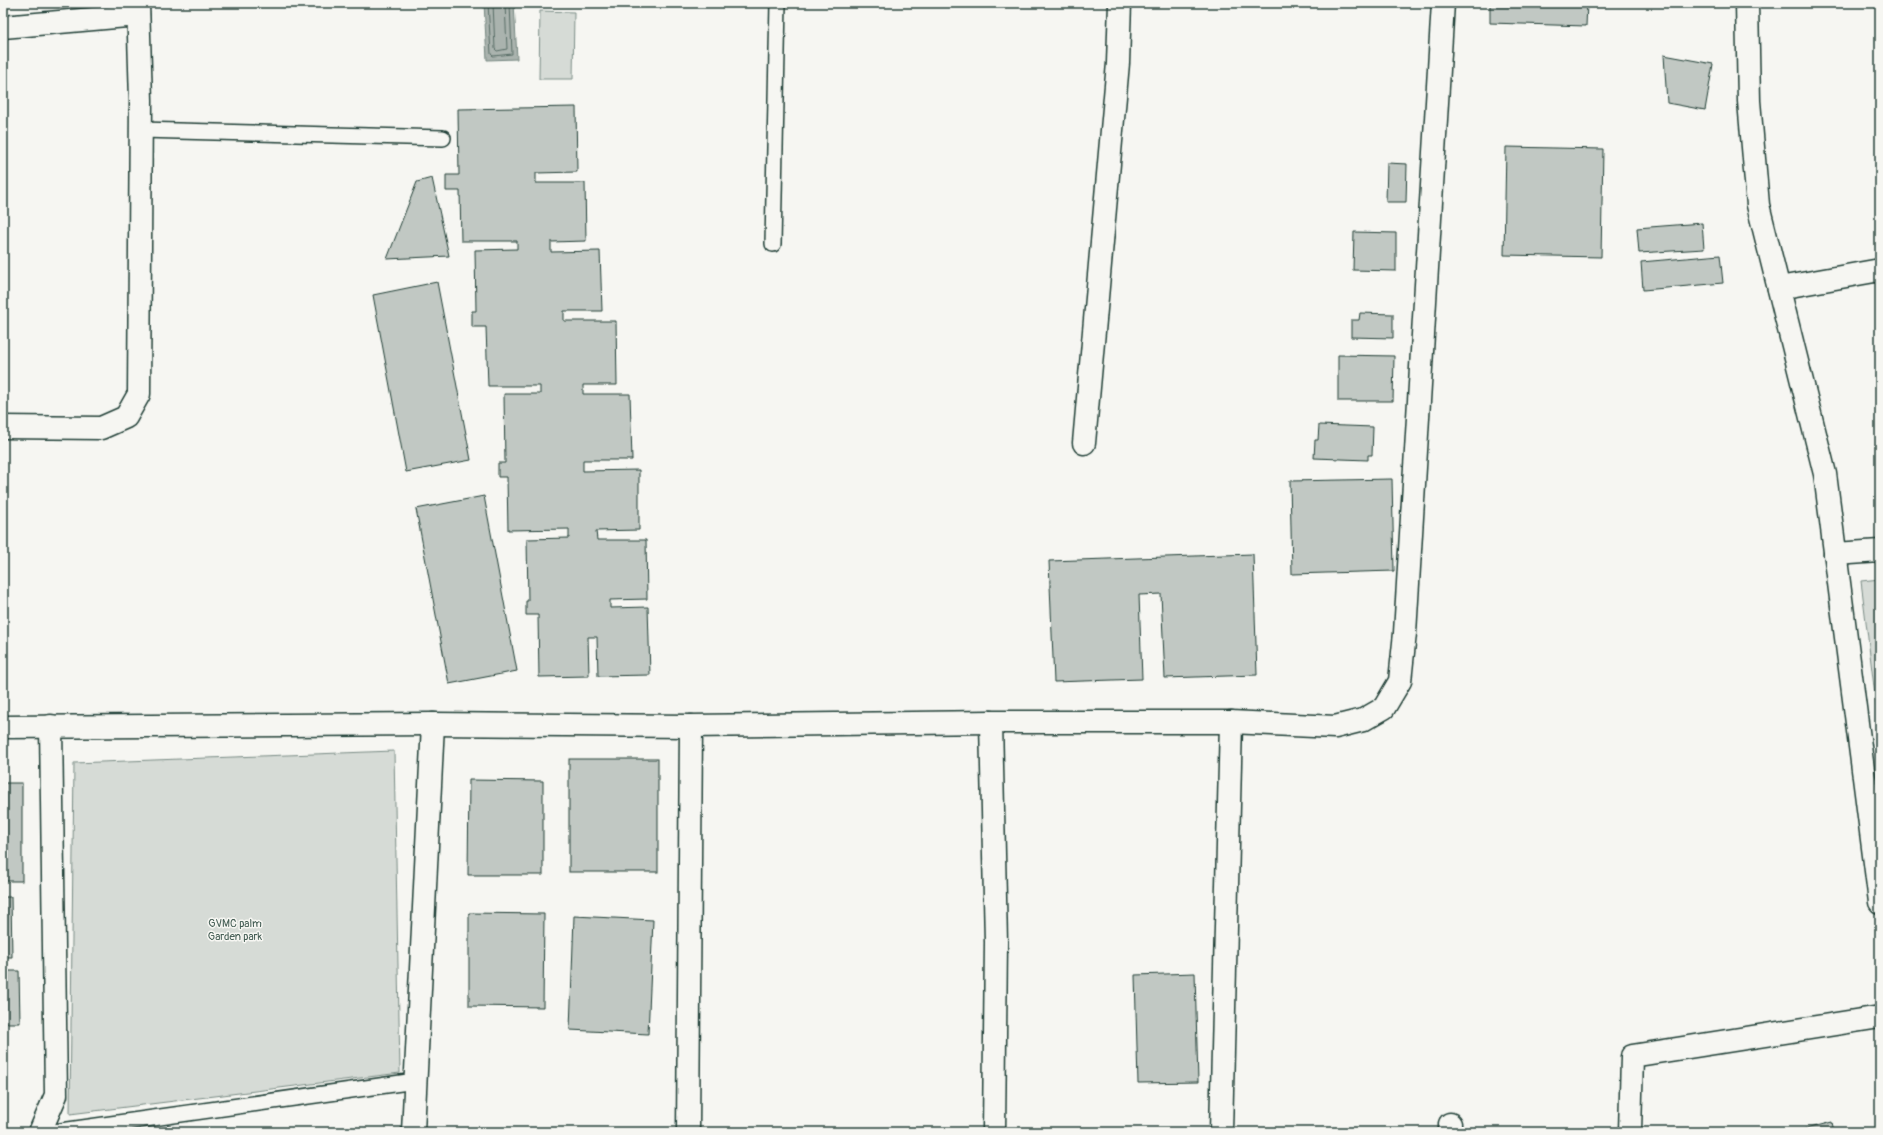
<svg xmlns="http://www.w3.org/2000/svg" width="1883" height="1135" font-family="Pangolin,sans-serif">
	<rect width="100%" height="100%" fill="#f6f6f2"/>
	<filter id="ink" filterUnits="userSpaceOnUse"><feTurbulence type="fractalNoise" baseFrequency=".025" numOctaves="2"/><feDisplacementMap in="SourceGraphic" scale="8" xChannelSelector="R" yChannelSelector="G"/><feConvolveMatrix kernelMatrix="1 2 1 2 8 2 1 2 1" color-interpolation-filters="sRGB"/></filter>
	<g filter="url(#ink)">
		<g fill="#d6dbd6" stroke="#7a8c85">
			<polygon points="540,11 574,12 573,79 539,79"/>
			<polygon points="1880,579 1880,736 1861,581"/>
			<polygon points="394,751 400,1073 70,1114 74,763"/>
		</g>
		<polygon fill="#aab3ae" stroke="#72847d" points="484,3 514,3 517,59 487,60"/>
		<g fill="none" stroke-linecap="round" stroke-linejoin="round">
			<g stroke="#576c65" stroke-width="1">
				<polyline points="488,3 491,54 493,56 512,54 510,3"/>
				<polyline points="493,3 495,49 497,51 507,49 505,3"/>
			</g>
		</g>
		<g fill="#c1c8c3" stroke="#1f3d34">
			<polygon points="1490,3 1587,3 1586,26 1490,23"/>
			<polygon points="1664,55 1713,64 1705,110 1667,103"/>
			<polygon points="576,107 577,172 536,173 536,183 585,183 586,241 551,242 551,252 600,251 602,311 564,311 564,321 616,321 617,385 583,385 583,394 630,394 632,460 583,460 583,471 639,470 639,530 596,531 597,540 646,540 647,599 610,600 610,608 648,607 650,675 598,676 597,637 588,637 589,676 539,677 538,615 526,615 526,601 528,601 527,539 569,538 569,529 508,530 507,477 498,477 498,463 505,463 504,394 540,394 540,386 488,386 486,327 472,327 472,311 476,311 475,250 517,249 517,241 461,241 460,191 446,191 446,175 459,175 458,109"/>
			<polygon points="1506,147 1603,149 1601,257 1504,255"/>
			<polygon points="1387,163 1407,164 1406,202 1386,202"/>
			<polygon points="432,178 449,256 387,259 417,182"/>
			<polygon points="1702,223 1704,249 1639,253 1637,228"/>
			<polygon points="1354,232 1396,233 1396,271 1353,270"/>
			<polygon points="1720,255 1723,283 1643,290 1641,262"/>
			<polygon points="437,282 471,460 406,472 373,295"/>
			<polygon points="1360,313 1393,314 1393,338 1351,337 1351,320 1359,320"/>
			<polygon points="1338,355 1394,356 1393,401 1338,401"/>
			<polygon points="1319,425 1373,427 1372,455 1368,455 1368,460 1314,458 1315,440 1318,440"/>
			<polygon points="1392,479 1394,571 1292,574 1290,481"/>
			<polygon points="484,496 517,671 449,684 416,509"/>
			<polygon points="1253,554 1257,675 1165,678 1161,594 1139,595 1142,679 1054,682 1049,561"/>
			<rect x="569" y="759" width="89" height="113"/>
			<polygon points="469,780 543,781 543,875 468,875"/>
			<rect x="3" y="783" width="19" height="98"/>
			<polygon points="3,897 11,897 12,957 3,957"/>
			<polygon points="469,913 544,914 543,1007 469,1006"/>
			<polygon points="574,916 653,920 648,1034 570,1030"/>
			<polygon points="3,971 19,971 20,1023 3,1023"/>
			<polygon points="1195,973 1198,1082 1138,1083 1135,975"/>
			<polygon points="1832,1122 1834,1132 1794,1132"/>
		</g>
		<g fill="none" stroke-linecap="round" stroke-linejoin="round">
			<defs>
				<g id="service">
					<polyline points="141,130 443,138"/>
					<polyline points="773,244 778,3"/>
					<polyline points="54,1132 415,1081"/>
				</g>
				<g id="minor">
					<polyline points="1747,3 1749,101 1758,205 1825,474 1880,902"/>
					<polyline points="3,27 138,15"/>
					<polyline points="1779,288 1880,270"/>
					<polyline points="3,427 101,428 126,417 139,394 141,100 138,3"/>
					<polyline points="1084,443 1118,63 1120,3"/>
					<polyline points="1835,554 1880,551"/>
					<polyline points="991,722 996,942 994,1132"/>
					<polyline points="3,727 433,724 691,726 991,722 1231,722 1335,727 1363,720 1384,708 1400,681 1405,633 1443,3"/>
					<polyline points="40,1132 56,1095 51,726"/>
					<polyline points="413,1132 433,724"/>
					<polyline points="688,1132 691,726"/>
					<polyline points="1221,1132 1231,722"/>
					<polyline points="1450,1132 1450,1124"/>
					<polyline points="1630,1132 1632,1056 1880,1017"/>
				</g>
			</defs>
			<use href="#service" stroke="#1f3d34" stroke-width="18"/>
			<use href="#minor" stroke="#1f3d34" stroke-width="25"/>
			<use href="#service" stroke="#f6f6f2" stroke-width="15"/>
			<use href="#minor" stroke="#f6f6f2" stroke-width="22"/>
		</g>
	</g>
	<g text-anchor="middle" stroke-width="3" stroke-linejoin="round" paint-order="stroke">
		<g font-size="11" fill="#445d54" stroke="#f6f6f2">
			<text x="235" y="927">GVMC palm<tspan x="235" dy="13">Garden park</tspan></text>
		</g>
	</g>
	<rect width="1883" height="1135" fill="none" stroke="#f6f6f2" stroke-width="16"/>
	<rect x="8" y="8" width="1867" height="1119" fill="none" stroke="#1f3d34" stroke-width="1.5" filter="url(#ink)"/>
</svg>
